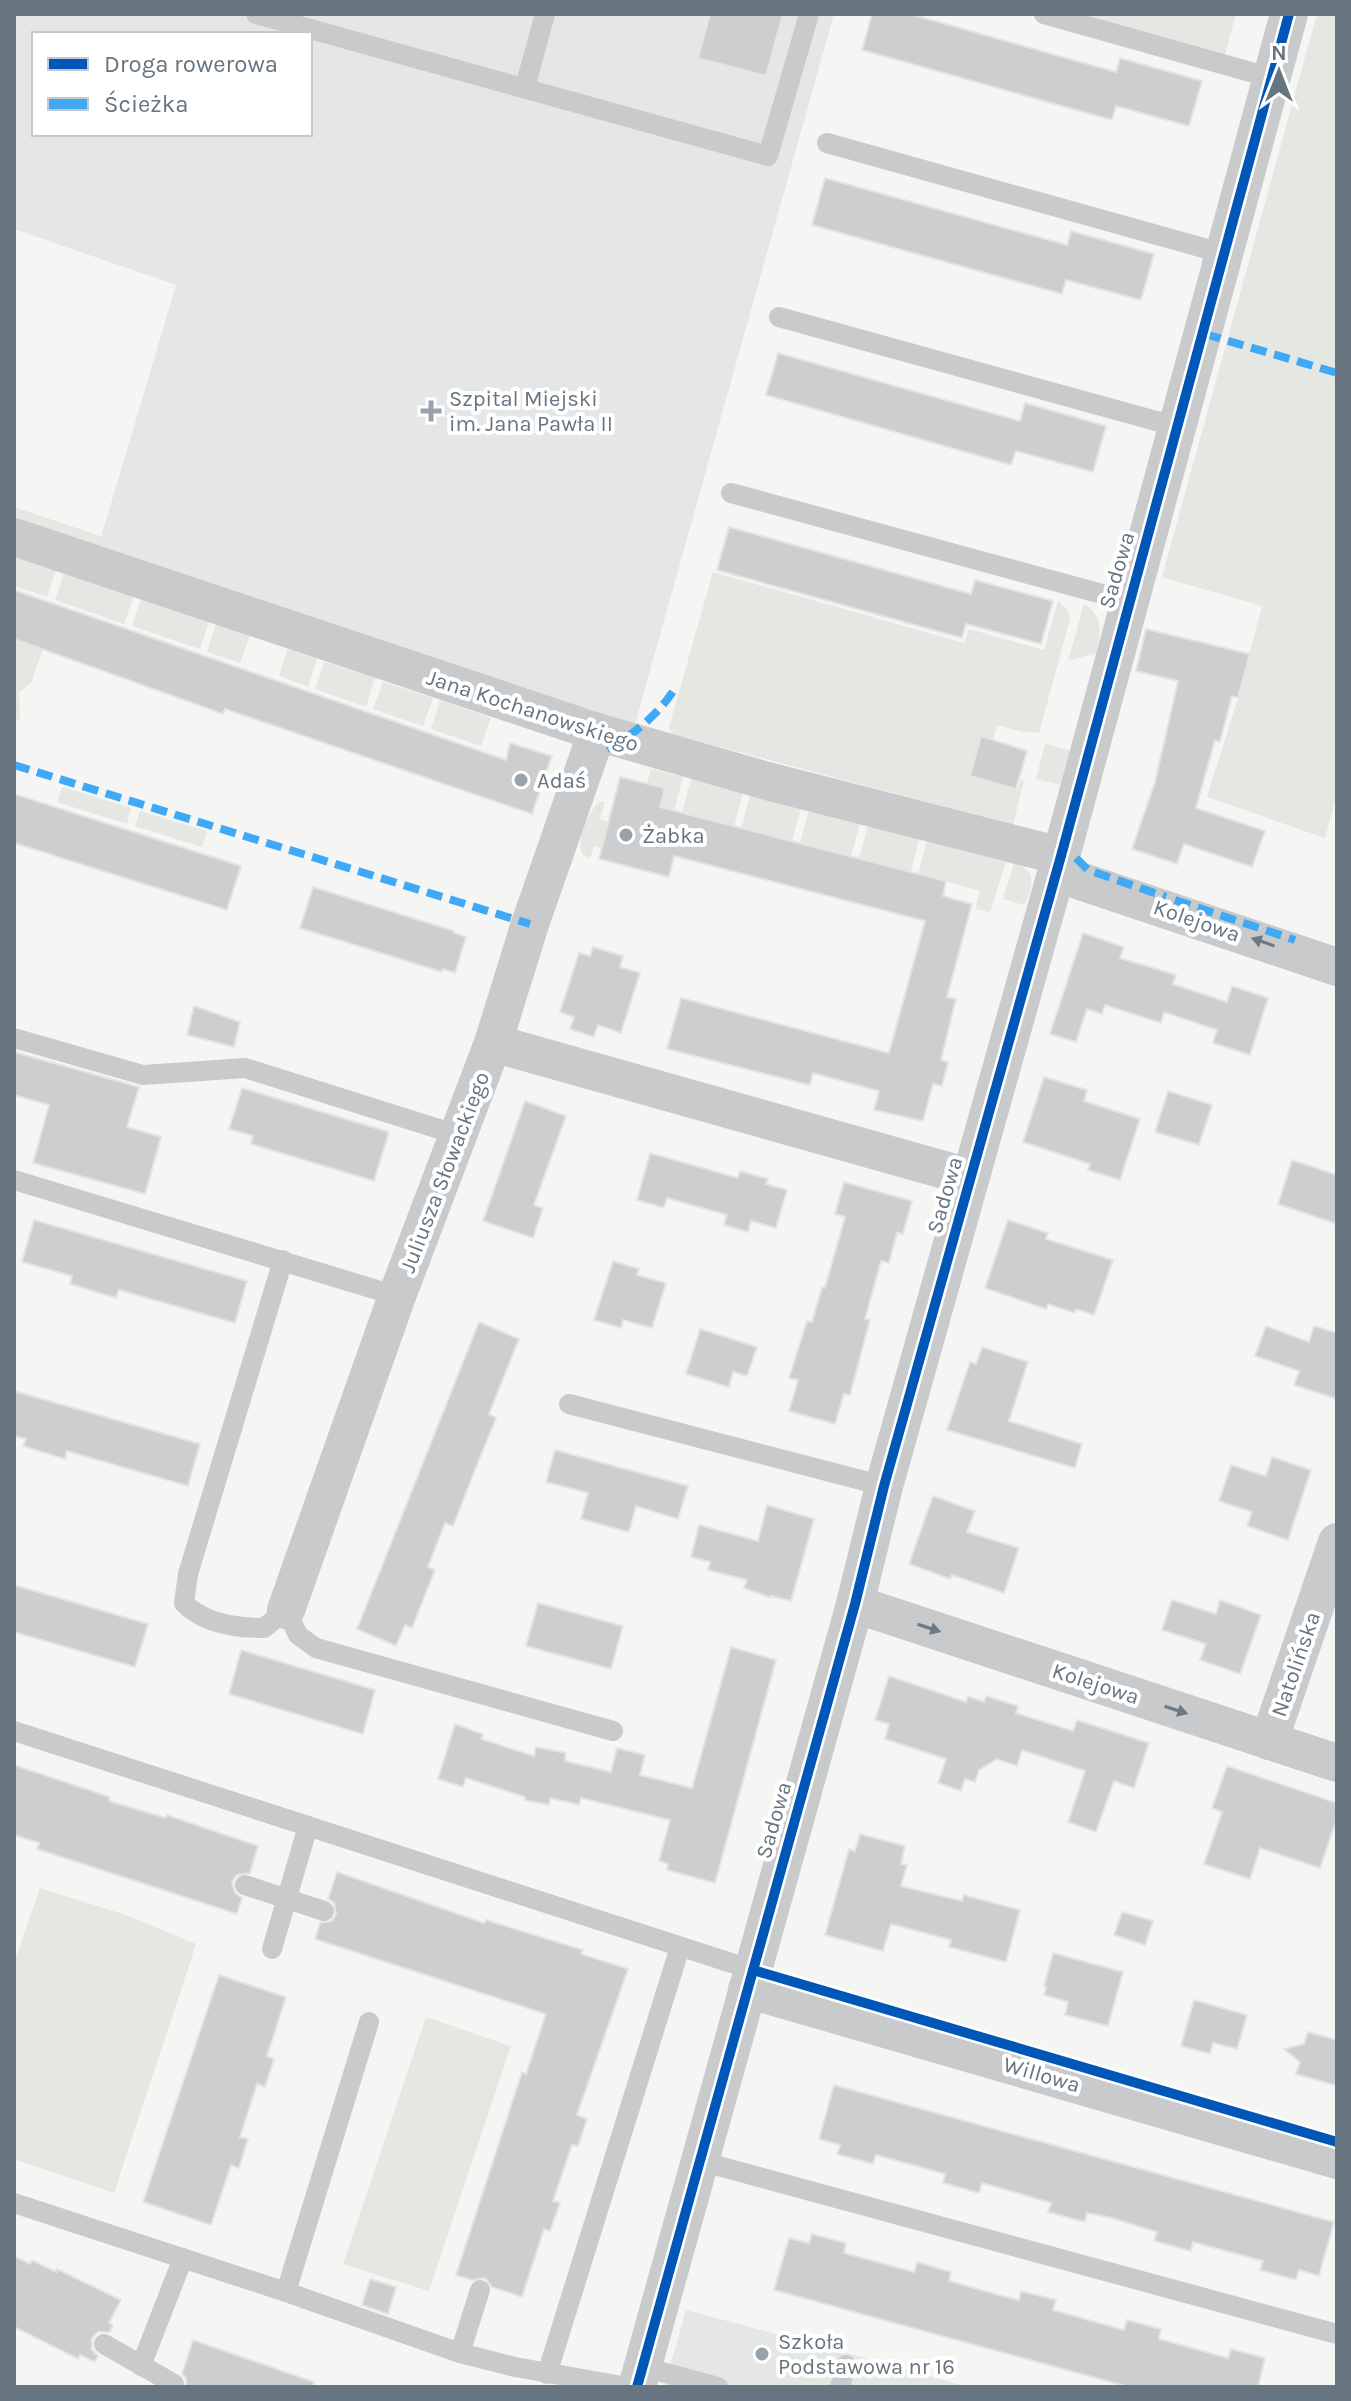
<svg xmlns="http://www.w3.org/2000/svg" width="1351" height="2401" font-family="Karla,sans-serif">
	<rect width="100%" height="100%" fill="#f5f5f4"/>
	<g fill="#e5e6e6" fill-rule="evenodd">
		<path d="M14 14H834L637 717 101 537 176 285 14 229ZM34 34H310V134H34Z"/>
		<polygon points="686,2310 821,2346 969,2387 664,2387"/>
	</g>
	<g fill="#e4e7e2">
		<polygon points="1065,14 1236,14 1224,58"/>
		<polygon points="1317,14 1337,14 1337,793 1325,838 1207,797 1238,698 1262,606 1162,577"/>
		<polygon points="14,507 637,717 634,726 387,645 14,517"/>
		<polygon points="14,555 56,570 47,597 14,586"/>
		<polygon points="713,572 964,643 969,629 1044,650 1058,601 1069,612 1070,619 1039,733 1023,732 997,725 993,740 981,737 970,775 1017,790 1021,780 1024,781 1013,825 672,734 669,727"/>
		<polygon points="64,573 134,596 124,624 55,600"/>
		<polygon points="141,599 209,622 200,649 132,626"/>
		<path d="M1084 604C1104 616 1101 633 1096 653L1068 661Z"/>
		<polygon points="216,624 250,635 240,663 207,652"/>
		<polygon points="14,639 43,649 31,683 19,692 20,719 14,720"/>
		<polygon points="288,649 317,659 308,687 279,676"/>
		<polygon points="324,662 375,678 366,707 315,689"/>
		<polygon points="383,682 433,698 423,726 373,709"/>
		<polygon points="440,700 491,718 481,746 431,729"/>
		<polygon points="1045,744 1070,750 1061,785 1036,779"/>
		<polygon points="651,769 683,777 674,811 660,807 647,784"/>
		<polygon points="691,779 743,793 734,826 682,813"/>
		<polygon points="62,787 131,808 127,824 57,802"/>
		<polygon points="750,795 801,808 792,841 741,828"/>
		<path d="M600 801 605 802 600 819 608 822 602 848 594 846 590 858 583 855C575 839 588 813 600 801Z"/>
		<polygon points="809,810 860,823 851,856 800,843"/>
		<polygon points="140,811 207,831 202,847 135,826"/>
		<polygon points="868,825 919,839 911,872 859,859"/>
		<polygon points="927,841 1006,862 990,912 975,909 980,891 918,874"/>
		<path d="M1014 863C1038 870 1033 887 1024 905L1003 899Z"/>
		<polygon points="40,1888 126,1915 196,1944 114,2193 14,2159 14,1963"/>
		<polygon points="426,2017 511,2046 429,2291 343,2264"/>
	</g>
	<g fill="#cdcecf" stroke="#e4e4e4" stroke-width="2">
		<polygon points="710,14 783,14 766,76 698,58"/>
		<polygon points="872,14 910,14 1116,72 1120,58 1202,81 1189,126 1116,106 1112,120 862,50"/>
		<polygon points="825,178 1067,245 1071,231 1154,254 1141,300 1066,280 1062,294 812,225"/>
		<polygon points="778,353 1020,421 1025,403 1106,426 1093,472 1016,451 1011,465 766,395"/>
		<polygon points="729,527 971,594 975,580 1053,601 1041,644 966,624 962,638 717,570"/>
		<polygon points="14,590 506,760 510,743 552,756 532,814 225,709 223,714 14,639"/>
		<polygon points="1146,629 1250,654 1238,698 1232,696 1220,742 1215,740 1196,808 1265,831 1252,867 1184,844 1177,864 1132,849 1155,782 1178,681 1136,671"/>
		<polygon points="981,736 1027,751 1016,789 970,776"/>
		<polygon points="620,777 665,788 660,807 946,881 943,896 972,904 947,997 956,999 941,1060 948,1062 942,1086 933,1084 923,1121 874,1110 879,1091 813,1073 810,1085 667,1049 681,998 889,1053 925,921 674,856 669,877 599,859"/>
		<polygon points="14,794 241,866 227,910 14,843"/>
		<polygon points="313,887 454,931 454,933 466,937 455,973 443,969 442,972 300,928"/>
		<polygon points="1083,933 1124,947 1120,958 1176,975 1173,984 1227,1002 1232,986 1268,998 1250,1055 1213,1043 1217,1030 1164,1012 1161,1023 1105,1005 1102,1014 1087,1009 1076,1042 1050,1034"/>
		<polygon points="593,947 623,956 620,967 640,973 621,1033 598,1025 594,1037 570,1029 574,1017 560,1012 579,953 590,956"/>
		<polygon points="194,1006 240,1022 234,1047 187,1035"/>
		<polygon points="14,1052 139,1087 127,1127 161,1137 145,1194 33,1163 49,1105 14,1095"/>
		<polygon points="1044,1077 1087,1090 1084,1101 1140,1119 1120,1180 1088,1170 1090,1164 1023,1142"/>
		<polygon points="242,1088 389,1132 374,1181 251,1144 253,1136 229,1129"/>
		<polygon points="1168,1091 1212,1105 1199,1145 1155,1132"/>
		<polygon points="525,1101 566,1116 534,1205 543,1208 533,1238 483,1221"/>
		<polygon points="650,1153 738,1178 740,1171 768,1179 766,1184 787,1190 776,1228 751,1221 748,1232 724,1225 727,1215 667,1198 664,1208 637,1200"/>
		<polygon points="1292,1160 1337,1175 1337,1224 1278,1204"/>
		<polygon points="844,1182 912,1201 903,1234 897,1233 889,1263 881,1261 865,1319 870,1320 850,1395 844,1394 835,1424 789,1411 798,1380 789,1378 807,1321 812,1322 822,1287 825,1288 845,1217 835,1214"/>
		<polygon points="34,1220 247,1281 235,1323 119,1290 116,1298 70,1284 72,1276 22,1262"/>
		<polygon points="1008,1220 1048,1233 1046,1239 1113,1260 1094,1315 1076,1309 1075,1313 1048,1304 1046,1309 985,1288"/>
		<polygon points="613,1261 639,1269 637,1275 666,1283 652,1328 623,1320 621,1328 594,1320"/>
		<polygon points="479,1322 519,1339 489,1414 496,1418 473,1475 453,1526 445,1523 428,1567 435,1570 412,1628 405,1625 396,1646 357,1629"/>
		<polygon points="1266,1326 1309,1342 1314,1326 1337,1333 1337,1399 1294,1385 1299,1371 1255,1356"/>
		<polygon points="700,1329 757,1347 747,1376 733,1372 729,1387 686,1374"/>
		<polygon points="982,1347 1028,1362 1009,1421 1082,1444 1075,1468 947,1430 970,1362 976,1364"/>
		<polygon points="14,1391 200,1444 188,1486 67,1451 65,1459 23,1446 26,1439 14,1436"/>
		<polygon points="555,1450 688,1486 678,1519 636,1506 629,1532 581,1519 588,1493 546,1482"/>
		<polygon points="1272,1457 1311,1470 1288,1540 1247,1526 1252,1512 1219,1501 1231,1465 1266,1476"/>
		<polygon points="933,1496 975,1511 967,1532 1019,1548 1004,1593 952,1575 950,1579 909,1564"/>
		<polygon points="767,1505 814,1519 791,1601 771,1596 771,1598 744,1588 747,1580 708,1570 710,1562 691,1557 699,1525 758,1541"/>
		<polygon points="14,1585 148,1624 135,1667 14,1632"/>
		<polygon points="1172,1600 1216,1614 1220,1600 1261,1615 1240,1674 1200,1660 1206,1644 1162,1630"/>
		<polygon points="538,1603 623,1626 611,1669 526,1646"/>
		<polygon points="731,1647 776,1660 715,1883 667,1870 668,1864 659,1861 670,1820 581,1798 579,1805 550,1798 549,1805 524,1800 525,1797 466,1778 463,1787 438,1779 455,1724 483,1734 481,1739 534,1756 536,1747 566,1753 565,1761 611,1772 617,1748 645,1755 640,1775 692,1788"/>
		<polygon points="241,1650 375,1690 363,1734 229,1694"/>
		<polygon points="889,1676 966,1702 968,1696 984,1702 986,1696 1018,1706 1016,1713 1073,1731 1077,1720 1149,1743 1134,1788 1114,1781 1096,1832 1068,1822 1085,1771 1022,1750 1017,1766 997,1759 979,1770 975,1782 965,1779 961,1791 938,1783 946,1759 885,1739 889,1724 875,1720"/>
		<polygon points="14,1765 110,1797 109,1801 166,1818 167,1815 258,1846 250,1873 237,1875 232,1882 235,1893 242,1898 237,1914 37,1849 39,1843 14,1835"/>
		<polygon points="1227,1766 1337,1803 1337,1818 1320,1868 1260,1848 1250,1879 1204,1864 1222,1812 1212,1808"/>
		<polygon points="860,1834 905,1846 901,1864 907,1865 901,1886 962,1901 964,1895 1020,1910 1006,1962 949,1947 951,1940 891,1924 883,1951 825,1935 849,1849 855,1851"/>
		<polygon points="337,1872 484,1923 486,1920 583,1950 581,1954 628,1969 577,2115 587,2119 578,2146 572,2145 553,2201 560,2203 550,2231 544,2229 522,2297 492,2287 485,2278 472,2280 456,2275 522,2072 526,2074 546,2014 315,1939 320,1923 332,1921 336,1914 334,1903 328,1899"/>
		<polygon points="1122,1912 1153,1921 1145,1945 1114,1935"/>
		<polygon points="1053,1953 1123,1972 1108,2026 1065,2015 1068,2002 1044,1995 1046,1987 1044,1986"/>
		<polygon points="219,1975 286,1997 267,2056 274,2059 265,2087 257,2084 240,2137 248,2139 239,2168 231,2165 211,2225 143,2202"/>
		<polygon points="1194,2000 1247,2015 1237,2049 1213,2043 1210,2054 1181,2046"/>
		<polygon points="1308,2032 1337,2040 1337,2086 1296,2074 1300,2062 1284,2049 1304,2044"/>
		<polygon points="834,2085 1334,2222 1319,2276 1299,2270 1296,2280 1260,2270 1263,2261 1193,2242 1191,2251 1154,2241 1157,2232 1108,2217 1087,2213 1085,2222 1048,2212 1051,2203 1007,2190 982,2183 979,2193 943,2183 945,2174 902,2162 876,2155 873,2164 837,2154 840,2145 819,2139"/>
		<polygon points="812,2234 846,2243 844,2253 914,2272 917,2262 951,2272 949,2281 999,2295 1019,2300 1021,2291 1056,2300 1053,2310 1124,2330 1127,2320 1161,2329 1159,2339 1228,2358 1231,2349 1265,2358 1258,2387 1129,2387 774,2290 789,2238 809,2243"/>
		<polygon points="14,2256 30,2264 32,2260 56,2272 57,2269 121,2300 109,2323 113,2325 110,2332 98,2332 92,2338 92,2350 98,2356 95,2362 80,2355 78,2359 14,2327"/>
		<polygon points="370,2279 396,2287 388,2314 362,2305"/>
		<polygon points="193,2340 314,2382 313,2387 186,2387 186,2378 182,2374"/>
	</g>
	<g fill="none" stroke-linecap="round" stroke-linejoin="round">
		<g stroke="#c9cacb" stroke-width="20">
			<polyline points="256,14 768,156 809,14"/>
			<polyline points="1044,14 1272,78"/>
			<polyline points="525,87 545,14"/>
			<polyline points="827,143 1225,254"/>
			<polyline points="779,317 1178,427"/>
			<polyline points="731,493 1128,601"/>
			<polyline points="14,1038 143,1075 245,1068 458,1135"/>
			<polyline points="14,1180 397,1296"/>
			<path d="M283 1260 188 1574 184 1603C204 1624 237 1628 264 1628L286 1610 298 1635 316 1648 613 1731"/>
			<polyline points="569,1404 884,1486"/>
			<polyline points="14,1731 753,1970"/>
			<polyline points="245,1885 324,1911"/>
			<polyline points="272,1949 308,1826"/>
			<polyline points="700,2161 1337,2334"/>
			<polyline points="14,2203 286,2292 460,2353 515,2367 628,2387"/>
			<polyline points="286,2292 369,2022"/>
			<polyline points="104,2344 174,2384"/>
			<polyline points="460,2353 480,2290"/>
			<polyline points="141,2366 183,2258"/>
			<polyline points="643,2367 718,2387"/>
			<polyline points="547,2374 680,1947"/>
			<polyline points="840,2387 846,2365"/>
		</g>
		<g stroke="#c9cacb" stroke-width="38">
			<polyline points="14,537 597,732 767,781 1061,856"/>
			<polyline points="1056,873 1337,967"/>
			<polyline points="493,1043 969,1177"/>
			<polyline points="855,1604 1337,1763"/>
			<polyline points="286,1610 397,1296 493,1043 530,924 597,732"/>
			<polyline points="1269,1741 1337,1542"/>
			<polyline points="747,1989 1337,2160"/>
			<polyline points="637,2387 855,1604 884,1486 1061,856 1289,14"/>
		</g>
		<g stroke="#3fa9f5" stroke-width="8" stroke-dasharray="16 8" stroke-linecap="butt">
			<polyline points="1205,334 1337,373"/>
			<path d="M607 749C635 734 659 714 676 687"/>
			<polyline points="14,765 530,924"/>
			<polyline points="1076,858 1088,870 1166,897"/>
			<polyline points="1175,900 1295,940"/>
		</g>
		<defs>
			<g id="cycleway">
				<polyline points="753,1970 1337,2142"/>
				<polyline points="637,2387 855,1604 884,1486 1061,856 1289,14"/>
			</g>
		</defs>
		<use href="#cycleway" stroke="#fff" stroke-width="15"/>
		<use href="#cycleway" stroke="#0057b8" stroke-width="10"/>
	</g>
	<defs><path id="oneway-solid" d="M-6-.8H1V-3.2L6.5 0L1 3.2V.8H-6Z" transform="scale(2)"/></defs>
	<g fill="#6c7985">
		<use href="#oneway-solid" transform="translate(1263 942) rotate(-161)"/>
		<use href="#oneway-solid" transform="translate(929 1628) rotate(18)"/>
		<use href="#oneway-solid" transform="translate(1176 1710) rotate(18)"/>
	</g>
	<g fill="#99a2a9" stroke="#fff" stroke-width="3">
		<path d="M427 399h8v8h8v8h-8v8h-8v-8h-8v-8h8z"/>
		<circle cx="521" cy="780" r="8"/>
		<circle cx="626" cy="835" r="8"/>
		<circle cx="762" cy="2354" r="8"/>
	</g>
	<g text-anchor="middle" stroke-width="8" stroke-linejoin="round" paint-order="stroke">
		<g font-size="22" fill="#677581" stroke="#fff" text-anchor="start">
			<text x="449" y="406">Szpital Miejski<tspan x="449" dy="25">im. Jana Pawła II</tspan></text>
			<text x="537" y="788">Adaś</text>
			<text x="642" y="843">Żabka</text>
			<text x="778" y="2349">Szkoła<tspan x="778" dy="25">Podstawowa nr 16</tspan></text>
		</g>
		<g font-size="22" fill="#677581" stroke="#fff">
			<text transform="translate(1116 570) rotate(-74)" y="8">Sadowa</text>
			<text transform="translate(533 710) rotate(18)" y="8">Jana Kochanowskiego</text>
			<text transform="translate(1197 920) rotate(19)" y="8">Kolejowa</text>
			<text transform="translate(444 1172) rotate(-69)" y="8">Juliusza Słowackiego</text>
			<text transform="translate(944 1195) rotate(-74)" y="8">Sadowa</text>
			<text transform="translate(1295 1664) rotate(-71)" y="8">Natolińska</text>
			<text transform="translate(1096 1683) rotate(18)" y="8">Kolejowa</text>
			<text transform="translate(773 1820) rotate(-74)" y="8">Sadowa</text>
			<text transform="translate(1042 2074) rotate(16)" y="8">Willowa</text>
		</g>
	</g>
	<rect width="1351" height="2401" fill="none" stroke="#677581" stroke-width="32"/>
	<rect x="32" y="32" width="280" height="104" fill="#ffffff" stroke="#c2c8cd" stroke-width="2"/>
	<rect x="48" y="58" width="40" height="12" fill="#0057b8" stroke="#c2c8cd" stroke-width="2"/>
	<text x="104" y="72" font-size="24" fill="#677581">Droga rowerowa</text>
	<rect x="48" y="98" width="40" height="12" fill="#3fa9f5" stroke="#c2c8cd" stroke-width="2"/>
	<text x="104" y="112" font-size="24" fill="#677581">Ścieżka</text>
	<g transform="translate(1279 72)" stroke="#ffffff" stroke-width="6" paint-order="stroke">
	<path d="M0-6L14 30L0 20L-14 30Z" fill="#677581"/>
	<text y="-12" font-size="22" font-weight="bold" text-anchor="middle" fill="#677581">N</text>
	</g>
</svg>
